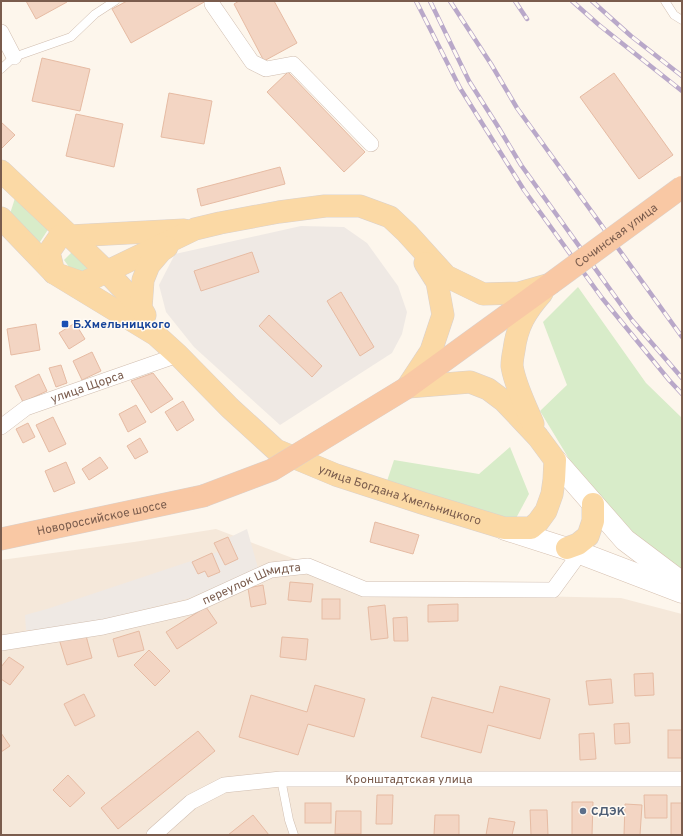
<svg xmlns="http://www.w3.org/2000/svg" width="683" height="836" font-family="Overpass,sans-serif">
	<rect width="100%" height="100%" fill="#fdf6ec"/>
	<polygon fill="#f5e8da" points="216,529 385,593 621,598 682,614 682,835 1,835 1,560 134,542"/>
	<g fill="#efe9e4">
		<polygon points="301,226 344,227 367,243 398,286 407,312 402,334 392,353 280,425 194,347 166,312 159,285 175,254"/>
		<polygon points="247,529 258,568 190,598 93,622 35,630 26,630 25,615 47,609 224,550 222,541"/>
	</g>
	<g fill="#d8ecc9">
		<polygon points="15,198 49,228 38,245 9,217"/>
		<polygon points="72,252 91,269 77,278 64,260"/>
		<polygon points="578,287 646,383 682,418 682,573 628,533 574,467 540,411 567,385 543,322"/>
		<polygon points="510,447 529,494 514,522 385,487 394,460 479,474"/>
	</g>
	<g fill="#f3d5c3" stroke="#e6bba3">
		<polygon points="26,1 67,1 67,2 36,19"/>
		<polygon points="127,1 206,1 131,43 112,9"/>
		<polygon points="239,1 274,1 297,43 264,61 234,4"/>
		<polygon points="42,58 90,69 80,111 32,101"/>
		<polygon points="288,72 365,152 344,172 267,92"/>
		<polygon points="614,73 673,155 639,179 580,97"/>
		<polygon points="169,93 212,101 204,144 161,137"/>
		<polygon points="76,114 123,124 114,167 66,156"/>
		<polygon points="1,122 15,135 1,149"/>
		<polygon points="280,167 285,184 201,206 197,189"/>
		<polygon points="252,252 259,272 201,291 194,271"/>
		<polygon points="341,292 374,347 360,356 327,301"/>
		<polygon points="269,315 322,366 312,377 259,326"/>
		<polygon points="75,323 85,339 69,349 59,333"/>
		<polygon points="36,324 40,350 11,355 7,329"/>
		<polygon points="92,352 101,371 82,380 73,361"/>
		<polygon points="61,365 67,383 56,387 49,368"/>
		<polygon points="153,373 173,399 151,413 131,381"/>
		<polygon points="39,374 47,391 23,402 15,386"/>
		<polygon points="183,401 194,420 177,431 165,412"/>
		<polygon points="136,405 146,422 128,432 119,414"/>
		<polygon points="53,417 66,444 49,452 36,425"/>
		<polygon points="28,423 35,437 23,443 16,429"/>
		<polygon points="140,438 148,452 135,459 127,446"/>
		<polygon points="100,457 108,468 89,480 82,469"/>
		<polygon points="66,462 75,483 54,492 45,471"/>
		<polygon points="375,522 419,535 413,554 370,542"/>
		<polygon points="228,537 238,559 225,565 214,543"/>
		<polygon points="212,553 220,572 208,577 205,571 198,574 192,562"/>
		<polygon points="290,582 313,584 311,602 288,600"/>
		<polygon points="263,585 266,604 251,607 248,588"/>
		<rect x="322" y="599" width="18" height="20"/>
		<polygon points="458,604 458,621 428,622 428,605"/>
		<polygon points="385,605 388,638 371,640 368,607"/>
		<polygon points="206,607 217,623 177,649 166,632"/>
		<polygon points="407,617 408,641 394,641 393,618"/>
		<polygon points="139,631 144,650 118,657 113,639"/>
		<polygon points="85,632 92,658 67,665 59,639"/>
		<polygon points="282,637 308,639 306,660 280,657"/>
		<polygon points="149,650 170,671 155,686 134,665"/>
		<polygon points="9,657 24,667 10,685 1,679 1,667"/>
		<polygon points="653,673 654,695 635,696 634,674"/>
		<polygon points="611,679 613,703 589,705 586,681"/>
		<polygon points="315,685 365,699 354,737 308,724 298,755 239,737 251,695 307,712"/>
		<polygon points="500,686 550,699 540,739 488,725 481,753 421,737 432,697 493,713"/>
		<polygon points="84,694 95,716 75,726 64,704"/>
		<polygon points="629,723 630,743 615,744 614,724"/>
		<rect x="668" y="730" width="14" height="28"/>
		<polygon points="198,731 215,751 118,829 101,808"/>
		<polygon points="1,733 10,746 1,752"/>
		<polygon points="594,733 596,759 580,760 579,734"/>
		<polygon points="68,775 85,793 70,807 53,790"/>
		<polygon points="377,795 393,795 392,824 376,824"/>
		<polygon points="644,795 667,795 667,818 645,818"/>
		<polygon points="572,802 593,802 592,835 572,835"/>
		<rect x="305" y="803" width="26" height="20"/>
		<rect x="671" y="803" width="11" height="32"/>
		<polygon points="625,804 642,805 640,835 624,835"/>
		<polygon points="530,810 547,810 548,835 531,835"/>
		<polygon points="336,811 361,811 361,834 335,834"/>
		<polygon points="253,815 269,835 228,835"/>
		<polygon points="435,815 459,815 459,835 434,835"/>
		<polygon points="489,818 515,822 512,835 486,835"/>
	</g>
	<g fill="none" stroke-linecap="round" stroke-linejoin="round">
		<defs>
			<g id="service">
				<polyline points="665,1 674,15 682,20"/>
				<polyline points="1,69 14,57 71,37 95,14 115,1"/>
				<polyline points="281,779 289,820 294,835"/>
			</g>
			<g id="minor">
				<polyline points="212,1 212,4 252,62 266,69 293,64 371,144"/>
				<polyline points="1,32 14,57"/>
				<path id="s1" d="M1 427 26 408 178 355"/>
				<path id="s2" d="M1 643 103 627 190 607 271 570 308 566 364 589 553 590 580 553"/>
				<path id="s3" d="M154 835 191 802 224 785 281 779H682"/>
			</g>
			<g id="secondary">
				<polyline points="555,460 625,540 682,583"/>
				<polyline points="505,529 580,553 682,592"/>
			</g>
			<g id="primary">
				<polyline points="1,171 70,236 184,230"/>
				<path id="s4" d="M1 218 54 273 156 335 178 355 230 408 276 450 336 475 422 503 504 528H531L538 522 546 511 552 494 554 480 555 460 538 437 504 401 488 389 470 382 408 387"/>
				<polyline points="141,308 106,271 70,236 60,236 49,252 54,273 83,283 195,229 220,223 279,212 325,206 360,206 390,217 407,233 446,276 483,294 519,293 547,285"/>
				<polyline points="145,315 141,308 143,280 149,265 161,251 167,247"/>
				<polyline points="408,386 431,351 443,315 437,282 425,263"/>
				<path d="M533 424C526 406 515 386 512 366 512 361 513 355 514 350 517 326 526 311 542 293"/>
				<polyline points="567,548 578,544 588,536 593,521 593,504"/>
			</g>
			<g id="trunk">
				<polyline points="408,387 550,284"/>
				<path id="s5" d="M1 539 203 496"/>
			</g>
		</defs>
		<use href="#service" stroke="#d1beb0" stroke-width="9"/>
		<use href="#minor" stroke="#d1beb0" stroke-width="16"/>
		<use href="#secondary" stroke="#d6c0b0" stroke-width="23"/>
		<use href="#primary" stroke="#dad1cd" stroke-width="23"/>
		<use href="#trunk" stroke="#dad1cd" stroke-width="23"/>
		<use href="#service" stroke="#fff" stroke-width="8"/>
		<use href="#minor" stroke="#fff" stroke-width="15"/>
		<use href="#secondary" stroke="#fff" stroke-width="22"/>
		<use href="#primary" stroke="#fbd9a5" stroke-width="22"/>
		<use href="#trunk" stroke="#f9c8a4" stroke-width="22"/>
		<defs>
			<g id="rail">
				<polyline points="416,1 460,88 524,190 602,298 669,380 682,394"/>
				<polyline points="430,1 469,81 497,125 521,165 632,320 682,378"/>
				<polyline points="450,1 491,64 517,108 682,337"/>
				<polyline points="515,1 527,19"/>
				<polyline points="572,1 599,25 682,91"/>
				<polyline points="592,1 631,36 682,76"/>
			</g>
		</defs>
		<use href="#rail" stroke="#b9a8c9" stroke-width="4.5"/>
		<use href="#rail" stroke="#fffaf3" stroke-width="3" stroke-dasharray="9" stroke-linecap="butt"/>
		<defs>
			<g id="trunk-bridge">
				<path id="s6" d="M550 284 682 187"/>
				<polyline points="203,496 272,470 408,387"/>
			</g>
		</defs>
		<use href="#trunk-bridge" stroke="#dad1cd" stroke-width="23" stroke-linecap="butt"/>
		<use href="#trunk-bridge" stroke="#f9c8a4" stroke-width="22"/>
	</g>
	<rect fill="#1a4fb4" stroke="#fffaf3" stroke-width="1.5" x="61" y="320" width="8" height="8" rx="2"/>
	<circle fill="#5c6f8a" stroke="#fffaf3" stroke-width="1.5" cx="583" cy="811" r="4"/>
	<g text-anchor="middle" stroke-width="3" stroke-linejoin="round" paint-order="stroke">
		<g font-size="12" fill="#7a5c4d" stroke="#fffaf3">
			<text dy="4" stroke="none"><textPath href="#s6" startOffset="82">Сочинская улица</textPath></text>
			<text dy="4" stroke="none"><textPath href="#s1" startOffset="96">улица Щорса</textPath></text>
			<text dy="4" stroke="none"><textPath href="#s4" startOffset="494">улица Богдана Хмельницкого</textPath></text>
			<text dy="4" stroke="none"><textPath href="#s5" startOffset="103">Новороссийское шоссе</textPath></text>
			<text dy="4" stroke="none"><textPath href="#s2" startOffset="259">переулок Шмидта</textPath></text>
			<text dy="4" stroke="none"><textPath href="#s3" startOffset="272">Кронштадтская улица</textPath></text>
		</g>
		<g font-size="12" font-weight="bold" fill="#164399" stroke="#fffaf3" text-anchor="start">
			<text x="73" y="328">Б.Хмельницкого</text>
		</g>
		<g font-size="12" font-weight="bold" fill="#4e5e75" stroke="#fffaf3" text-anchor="start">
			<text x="591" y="815">СДЭК</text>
		</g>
	</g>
	<rect width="683" height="836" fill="none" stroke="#7a5c4d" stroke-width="4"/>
</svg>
